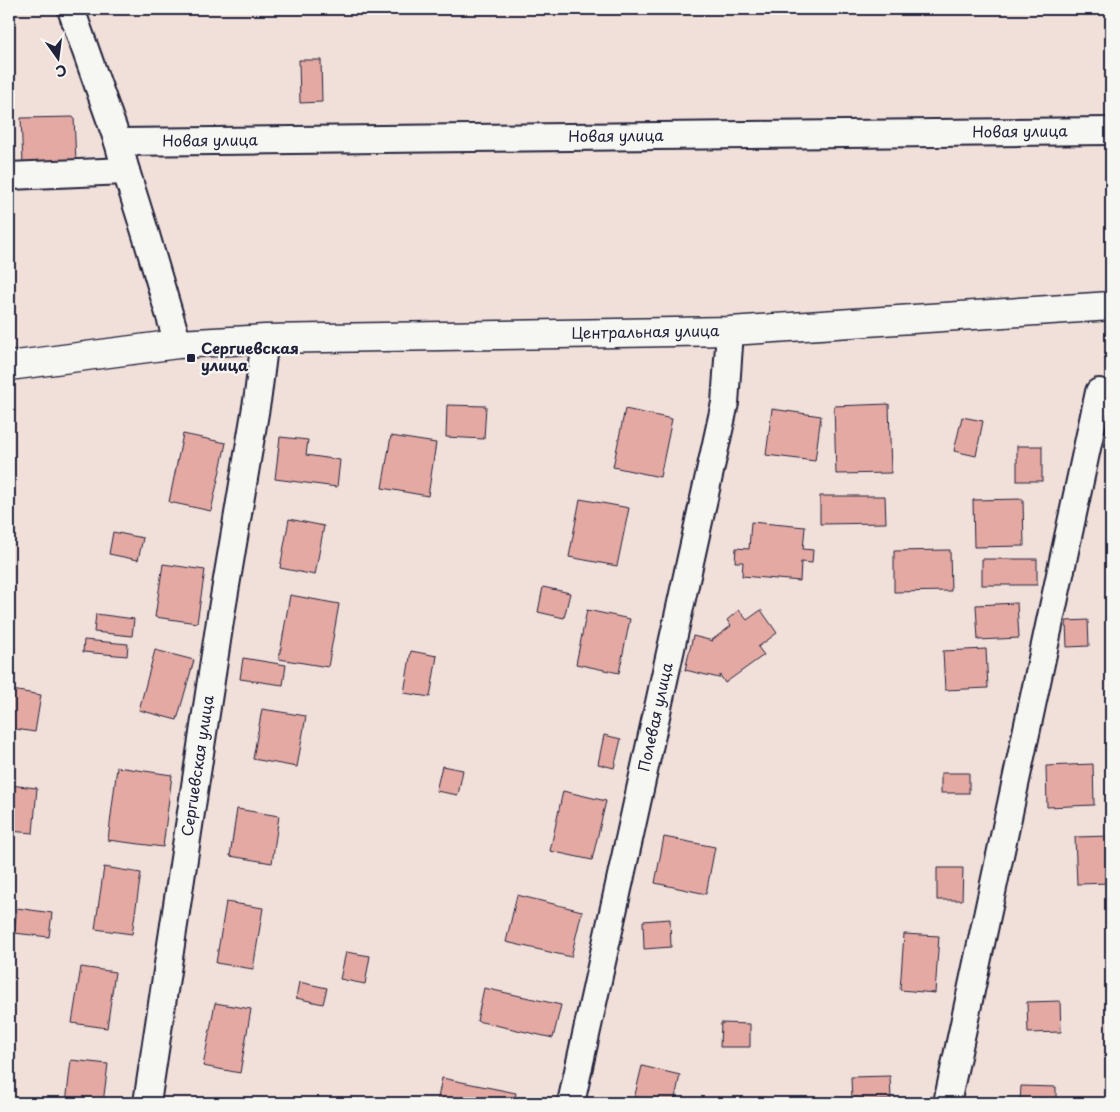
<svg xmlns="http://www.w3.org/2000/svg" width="1120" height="1112" font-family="'Playpen Sans',sans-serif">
	<rect width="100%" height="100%" fill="#f1dfda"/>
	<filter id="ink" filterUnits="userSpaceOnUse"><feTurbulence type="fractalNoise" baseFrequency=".02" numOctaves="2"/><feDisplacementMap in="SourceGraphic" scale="10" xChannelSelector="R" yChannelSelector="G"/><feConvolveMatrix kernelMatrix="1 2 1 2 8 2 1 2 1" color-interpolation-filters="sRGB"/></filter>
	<g filter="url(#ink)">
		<g fill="#e4a9a3" stroke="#22223b">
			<polygon points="299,60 321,60 322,102 300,103"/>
			<polygon points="74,117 76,162 23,164 21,118"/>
			<polygon points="889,404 891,473 836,474 834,406"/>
			<polygon points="447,405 486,406 484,439 446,437"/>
			<polygon points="625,409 672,419 660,477 613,467"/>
			<polygon points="772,409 821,416 815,461 766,455"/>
			<polygon points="962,417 983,421 976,456 954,451"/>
			<polygon points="183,434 226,443 211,511 169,502"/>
			<polygon points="391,436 436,443 428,496 382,488"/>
			<polygon points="280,437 308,440 306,455 340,460 337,487 275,479"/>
			<rect x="1017" y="446" width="25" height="35"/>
			<polygon points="820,496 885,496 886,523 820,524"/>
			<polygon points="580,499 629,508 617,566 569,557"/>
			<polygon points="1023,499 1024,546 974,547 973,500"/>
			<polygon points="289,519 324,526 315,575 280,568"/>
			<polygon points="751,522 805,527 803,549 813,550 812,563 801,562 800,581 742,576 743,562 735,562 736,548 749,549"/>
			<polygon points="113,532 143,538 138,560 109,554"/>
			<polygon points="950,550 951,591 894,592 894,551"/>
			<rect x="982" y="559" width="55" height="26"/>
			<polygon points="163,564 205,570 197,623 155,617"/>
			<polygon points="543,587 570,593 564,618 538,612"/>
			<polygon points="290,595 339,604 328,667 279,659"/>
			<polygon points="1017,603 1019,638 978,640 976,605"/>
			<polygon points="587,610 630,619 619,673 576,664"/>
			<polygon points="739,610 747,620 761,610 777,633 758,647 764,655 725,683 720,675 719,678 685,670 693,636 713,641 712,640 731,626 727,620"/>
			<polygon points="96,614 134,619 132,636 94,632"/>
			<polygon points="1088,620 1089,646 1067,647 1066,621"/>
			<polygon points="84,640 128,644 127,656 83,652"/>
			<polygon points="986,649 988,688 945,690 943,651"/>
			<polygon points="155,650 194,660 177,720 139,710"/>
			<polygon points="411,651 437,656 430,697 404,693"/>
			<polygon points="243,658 286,665 283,685 240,679"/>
			<polygon points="12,690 41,695 35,732 9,728 9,709"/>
			<polygon points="262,709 306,716 297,767 253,759"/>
			<polygon points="604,735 621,739 614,768 598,764"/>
			<polygon points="1093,764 1094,805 1047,807 1046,766"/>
			<polygon points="442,766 463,770 458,795 436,791"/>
			<polygon points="117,767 172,775 163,847 108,840"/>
			<rect x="941" y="773" width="28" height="20"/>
			<polygon points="9,785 37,788 33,833 9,831"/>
			<polygon points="563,791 606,801 592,860 550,851"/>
			<polygon points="237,809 279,816 272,863 230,856"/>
			<polygon points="1111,836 1111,883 1077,884 1075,837"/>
			<polygon points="664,837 715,847 706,894 655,883"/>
			<polygon points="104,867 141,873 132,934 95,929"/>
			<polygon points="937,868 963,868 962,900 937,900"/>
			<polygon points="517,895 582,911 571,957 506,942"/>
			<polygon points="226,902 263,908 253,969 216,963"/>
			<polygon points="17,908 52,913 49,937 14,933"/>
			<polygon points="670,919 671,947 644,949 643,921"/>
			<polygon points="904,934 939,936 935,993 900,990"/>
			<polygon points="346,952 370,956 365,984 340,979"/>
			<polygon points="81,967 115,972 107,1028 72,1023"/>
			<polygon points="299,982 327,988 323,1004 296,998"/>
			<polygon points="484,988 561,1005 553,1038 477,1021"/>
			<polygon points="1060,1001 1061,1032 1028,1033 1027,1002"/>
			<polygon points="215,1003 251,1009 240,1073 203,1066"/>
			<polygon points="721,1023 750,1024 750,1047 720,1047"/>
			<polygon points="71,1060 108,1064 103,1103 66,1103"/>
			<polygon points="642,1066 680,1075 674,1103 633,1103"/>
			<polygon points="890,1076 891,1100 852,1101 851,1077"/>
			<polygon points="442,1078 516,1093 514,1103 437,1103"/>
			<polygon points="1021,1086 1056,1087 1056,1103 1020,1103"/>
		</g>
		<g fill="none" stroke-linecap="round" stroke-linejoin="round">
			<defs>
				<g id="minor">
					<polyline points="71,9 118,142 126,171 146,235 178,344"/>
					<path id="s1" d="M118 142 1111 131"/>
					<polyline points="9,176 126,171"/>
					<path id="s2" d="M147 1103 220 621 258 395 265 339"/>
					<path id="s3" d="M571 1103 725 403 730 331"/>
					<polyline points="947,1103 1099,392"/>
				</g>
				<g id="tertiary">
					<path id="s4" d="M9 366 178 344 265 339 730 331 1111 306"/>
				</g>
			</defs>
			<use href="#minor" stroke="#22223b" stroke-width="30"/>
			<use href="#tertiary" stroke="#22223b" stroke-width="31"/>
			<use href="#minor" stroke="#f6f6f2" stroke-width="26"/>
			<use href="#tertiary" stroke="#f6f6f2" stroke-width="28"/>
		</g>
	</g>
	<rect fill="#22223b" stroke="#f6f6f2" stroke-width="2" x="186" y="353" width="10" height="10" rx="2.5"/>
	<g text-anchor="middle" stroke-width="4.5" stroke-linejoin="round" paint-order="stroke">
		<g font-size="15" fill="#22223b" stroke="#f6f6f2">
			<text dy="5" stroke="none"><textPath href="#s1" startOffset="902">Новая улица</textPath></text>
			<text dy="5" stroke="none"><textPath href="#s1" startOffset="498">Новая улица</textPath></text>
			<text dy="5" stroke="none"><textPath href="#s1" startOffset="92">Новая улица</textPath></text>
			<text dy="5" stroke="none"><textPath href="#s4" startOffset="638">Центральная улица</textPath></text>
			<text dy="5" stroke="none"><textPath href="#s3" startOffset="395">Полевая улица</textPath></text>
			<text dy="5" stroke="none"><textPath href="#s2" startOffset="341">Сергиевская улица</textPath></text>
		</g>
		<g font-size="15" font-weight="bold" fill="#22223b" stroke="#f6f6f2" text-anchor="start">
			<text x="201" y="354">Сергиевская<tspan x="201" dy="17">улица</tspan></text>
		</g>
	</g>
	<rect width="1120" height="1112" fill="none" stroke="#f6f6f2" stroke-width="30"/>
	<rect x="15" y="15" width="1090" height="1082" fill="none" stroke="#22223b" stroke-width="2" filter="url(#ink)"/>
	<g transform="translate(58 58) rotate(166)" stroke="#f6f6f2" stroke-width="4" paint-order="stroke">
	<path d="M0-4L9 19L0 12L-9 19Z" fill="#22223b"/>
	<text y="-8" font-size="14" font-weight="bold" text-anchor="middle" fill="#22223b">С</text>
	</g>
</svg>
